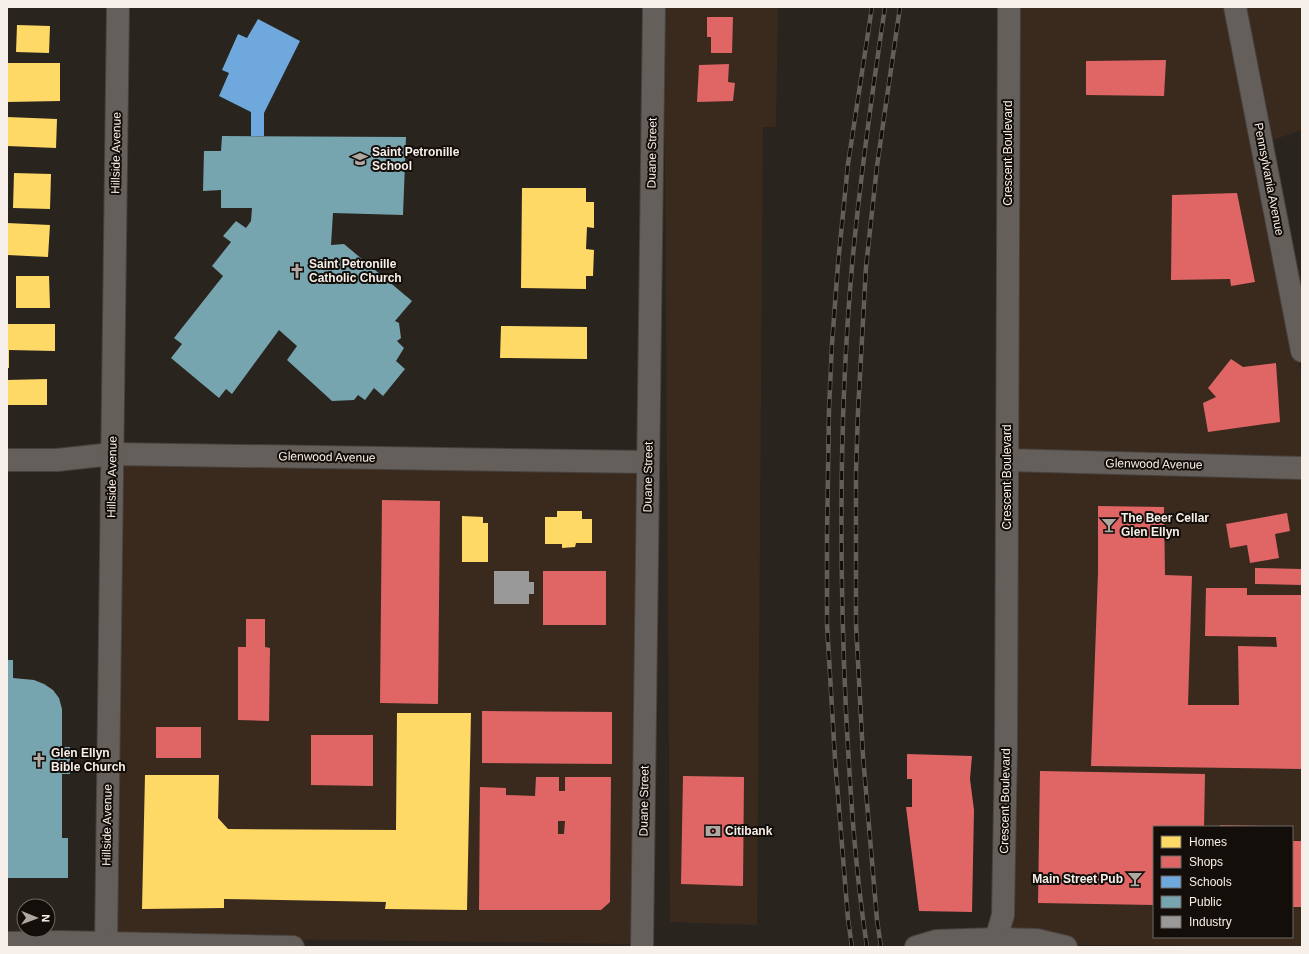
<svg xmlns="http://www.w3.org/2000/svg" width="1309" height="954" font-family="Helvetica,sans-serif">
	<rect width="100%" height="100%" fill="#2a241f"/>
	<g fill="#3a2a1e" fill-rule="evenodd">
		<polygon points="664,7 778,7 776,127 763,127 757,925 670,922"/>
		<polygon points="1017,7 1228,7 1302,378 1302,461 1014,455"/>
		<polygon points="1243,7 1302,7 1302,130 1269,141"/>
		<polygon points="119,461 642,467 634,944 114,937"/>
		<path d="M1012 469 1302 475V946L1008 945ZM1154 827H1292V937H1154Z"/>
	</g>
	<g fill="#ffd966">
		<polygon points="17,25 50,26 49,53 16,52"/>
		<polygon points="7,63 60,63 60,101 7,102"/>
		<polygon points="7,117 57,119 56,148 7,146"/>
		<polygon points="14,173 51,174 50,209 13,208"/>
		<polygon points="522,188 586,188 586,202 594,202 594,228 587,227 586,249 594,250 593,276 586,276 586,289 521,288"/>
		<polygon points="7,223 50,225 48,257 7,255"/>
		<polygon points="16,276 49,276 50,308 16,308"/>
		<polygon points="7,324 55,324 55,351 9,350 9,368 7,368"/>
		<polygon points="501,326 587,327 587,359 500,358"/>
		<polygon points="47,379 47,405 7,405 7,380"/>
		<polygon points="557,511 582,511 582,519 592,519 592,543 576,543 575,547 562,548 562,544 545,544 545,517 557,517"/>
		<polygon points="462,516 483,517 483,523 488,523 488,562 462,562"/>
		<polygon points="397,713 471,713 467,910 385,909 386,902 224,899 224,908 142,909 145,775 219,775 218,818 228,829 396,830"/>
	</g>
	<g fill="#e06666" fill-rule="evenodd">
		<polygon points="707,17 733,17 732,53 711,53 711,37 707,37"/>
		<polygon points="1166,60 1164,96 1086,95 1086,61"/>
		<polygon points="729,64 728,82 735,83 733,101 697,102 699,65"/>
		<polygon points="1237,193 1255,282 1231,286 1230,279 1171,280 1172,195"/>
		<polygon points="1231,359 1243,367 1276,363 1280,422 1208,432 1203,403 1216,397 1208,388"/>
		<polygon points="382,500 440,501 438,704 380,703"/>
		<polygon points="1098,506 1164,507 1165,575 1192,576 1188,705 1239,705 1238,646 1277,647 1276,637 1205,636 1206,588 1247,588 1247,595 1302,595 1302,769 1091,766 1098,573"/>
		<polygon points="1287,513 1290,531 1275,534 1279,558 1250,563 1247,545 1230,548 1226,524"/>
		<polygon points="1255,568 1302,569 1302,585 1255,584"/>
		<rect x="543" y="571" width="63" height="54"/>
		<polygon points="246,619 265,619 265,647 270,648 269,721 238,720 238,647 246,647"/>
		<polygon points="482,711 612,712 612,764 482,763"/>
		<rect x="156" y="727" width="45" height="31"/>
		<polygon points="311,735 373,735 373,786 311,785"/>
		<polygon points="907,754 972,756 970,779 974,810 972,912 919,911 906,807 912,807 912,779 907,779"/>
		<polygon points="1040,771 1205,774 1204,827 1154,827 1154,905 1038,903"/>
		<polygon points="683,776 744,777 743,886 681,884"/>
		<path d="M536 777H559V791H565V777H611L610 902 601 910H479L480 787 506 788V795L535 796ZM558 821H565L564 834H558Z"/>
		<polygon points="1220,825 1265,826 1265,827 1220,827"/>
		<rect x="1292" y="841" width="10" height="66"/>
	</g>
	<polygon fill="#6fa8dc" points="258,19 300,41 264,113 264,136 251,136 251,112 219,96 229,73 222,70 238,34 247,38"/>
	<g fill="#76a5af">
		<polygon points="222,136 406,137 403,215 333,213 331,245 344,244 412,301 395,321 399,323 401,338 397,341 404,348 396,361 405,369 383,396 374,388 365,400 358,395 354,400 332,401 287,360 297,346 279,330 232,394 226,389 219,398 171,358 182,344 174,338 223,276 212,266 231,242 223,236 236,221 246,228 251,221 252,208 221,208 221,190 203,191 204,151 221,151"/>
		<polygon points="7,660 13,660 13,678 34,680 44,684 53,690 59,698 62,709 62,747 70,747 70,774 62,774 62,838 68,838 68,878 7,878 8,816 7,816"/>
	</g>
	<polygon fill="#999" points="494,571 529,571 529,582 534,582 534,594 529,594 529,604 494,604"/>
	<g fill="none" stroke-linecap="round" stroke-linejoin="round">
		<defs>
			<g id="minor">
				<polyline points="7,460 57,460 112,454 648,462"/>
				<polyline points="1007,460 1302,468"/>
				<polyline points="106,947 118,7"/>
				<polyline points="642,947 654,7"/>
				<polyline points="996,947 996,939 1003,915 1006,748 1009,7"/>
			</g>
			<g id="tertiary">
				<polyline points="1235,7 1302,351"/>
				<polyline points="7,943 60,942 293,947"/>
				<polyline points="916,947 936,941 996,939 1037,940 1066,947"/>
			</g>
		</defs>
		<use href="#minor" stroke="#48423f" stroke-width="24"/>
		<use href="#tertiary" stroke="#48423f" stroke-width="24"/>
		<use href="#minor" stroke="#645f5a" stroke-width="22"/>
		<use href="#tertiary" stroke="#645f5a" stroke-width="22"/>
		<defs>
			<g id="rail">
				<polyline points="852,947 848,919 835,759 827,624 827,536 829,409 832,344 838,264 848,164 872,7"/>
				<path d="M867 947C855 869 850 790 846 711 839 562 839 414 852 266 860 179 872 93 885 7"/>
				<polyline points="881,947 877,920 863,756 856,624 856,472 858,411 866,267 877,166 900,7"/>
			</g>
		</defs>
		<use href="#rail" stroke="#635e5a" stroke-width="4.5"/>
		<use href="#rail" stroke="#130e0a" stroke-width="3" stroke-dasharray="9" stroke-linecap="butt"/>
	</g>
	<defs>
		<symbol id="school-bare" viewBox="-9 -9 18 18"><path d="M0-5L7-2L0 1L-7-2ZM-4 1L0 2.5L4 1V4Q0 6-4 4Z" fill="#afa8a2" stroke="#130e0a" stroke-width="2.5" paint-order="stroke"/></symbol>
		<symbol id="church-bare" viewBox="-9 -9 18 18"><path d="M-1.2-6h2.4v3.5h3.3v2.4h-3.3V6h-2.4V-.1h-3.3v-2.4h3.3Z" fill="#afa8a2" stroke="#130e0a" stroke-width="2.5" paint-order="stroke"/></symbol>
		<symbol id="bar-bare" viewBox="-9 -9 18 18"><path d="M-6-5H6L.8 .8V4.5H3.5V6h-7V4.5H-.8V.8Z" fill="#afa8a2" stroke="#130e0a" stroke-width="2.5" paint-order="stroke"/></symbol>
		<symbol id="bank-bare" viewBox="-9 -9 18 18"><path d="M-6-4H6V4H-6ZM0-2.3a2.3 2.3 0 1 0 0 4.6a2.3 2.3 0 1 0 0-4.6Z" fill="#afa8a2" stroke="#130e0a" stroke-width="2.5" paint-order="stroke"/></symbol>
	</defs>
	<g fill-rule="evenodd">
		<use href="#school-bare" x="349" y="148" width="22" height="22"/>
		<use href="#church-bare" x="286" y="260" width="22" height="22"/>
		<use href="#bar-bare" x="1098" y="514" width="22" height="22"/>
		<use href="#church-bare" x="28" y="749" width="22" height="22"/>
		<use href="#bank-bare" x="702" y="820" width="22" height="22"/>
		<use href="#bar-bare" x="1124" y="868" width="22" height="22"/>
	</g>
	<g text-anchor="middle" stroke-width="4" stroke-linejoin="round" paint-order="stroke">
		<g font-size="12" font-weight="bold" fill="#f7efe9" stroke="#130e0a" text-anchor="start">
			<text x="372" y="156">Saint Petronille<tspan x="372" dy="14">School</tspan></text>
			<text x="309" y="268">Saint Petronille<tspan x="309" dy="14">Catholic Church</tspan></text>
			<text x="1121" y="522">The Beer Cellar<tspan x="1121" dy="14">Glen Ellyn</tspan></text>
			<text x="51" y="757">Glen Ellyn<tspan x="51" dy="14">Bible Church</tspan></text>
			<text x="725" y="835">Citibank</text>
			<text x="1123" y="883" text-anchor="end">Main Street Pub</text>
		</g>
		<g font-size="12" fill="#f7efe9" stroke="#130e0a">
			<text transform="translate(116 153) rotate(-89)" y="4">Hillside Avenue</text>
			<text transform="translate(652 153) rotate(-89)" y="4">Duane Street</text>
			<text transform="translate(1008 153) rotate(-90)" y="4">Crescent Boulevard</text>
			<text transform="translate(1269 179) rotate(79)" y="4">Pennsylvania Avenue</text>
			<text transform="translate(327 457) rotate(1)" y="4">Glenwood Avenue</text>
			<text transform="translate(1154 464) rotate(1)" y="4">Glenwood Avenue</text>
			<text transform="translate(112 477) rotate(-89)" y="4">Hillside Avenue</text>
			<text transform="translate(648 477) rotate(-89)" y="4">Duane Street</text>
			<text transform="translate(1007 477) rotate(-90)" y="4">Crescent Boulevard</text>
			<text transform="translate(644 801) rotate(-89)" y="4">Duane Street</text>
			<text transform="translate(1005 801) rotate(-89)" y="4">Crescent Boulevard</text>
			<text transform="translate(107 825) rotate(-89)" y="4">Hillside Avenue</text>
		</g>
	</g>
	<rect width="1309" height="954" fill="none" stroke="#f7efe9" stroke-width="16"/>
	<rect x="1153" y="826" width="140" height="112" fill="#130e0a" stroke="#6e6863"/>
	<rect x="1161" y="836" width="20" height="12" fill="#ffd966" stroke="#6e6863"/>
	<text x="1189" y="846" font-size="12" fill="#f7efe9">Homes</text>
	<rect x="1161" y="856" width="20" height="12" fill="#e06666" stroke="#6e6863"/>
	<text x="1189" y="866" font-size="12" fill="#f7efe9">Shops</text>
	<rect x="1161" y="876" width="20" height="12" fill="#6fa8dc" stroke="#6e6863"/>
	<text x="1189" y="886" font-size="12" fill="#f7efe9">Schools</text>
	<rect x="1161" y="896" width="20" height="12" fill="#76a5af" stroke="#6e6863"/>
	<text x="1189" y="906" font-size="12" fill="#f7efe9">Public</text>
	<rect x="1161" y="916" width="20" height="12" fill="#999999" stroke="#6e6863"/>
	<text x="1189" y="926" font-size="12" fill="#f7efe9">Industry</text>
	<g transform="translate(36 918) rotate(91)"><circle r="19" fill="#130e0a" stroke="#6e6863"/>
	<path d="M0-3L7 15L0 10L-7 15Z" fill="#afa8a2"/>
	<text y="-6" font-size="11" font-weight="bold" text-anchor="middle" fill="#f7efe9">N</text>
	</g>
</svg>
